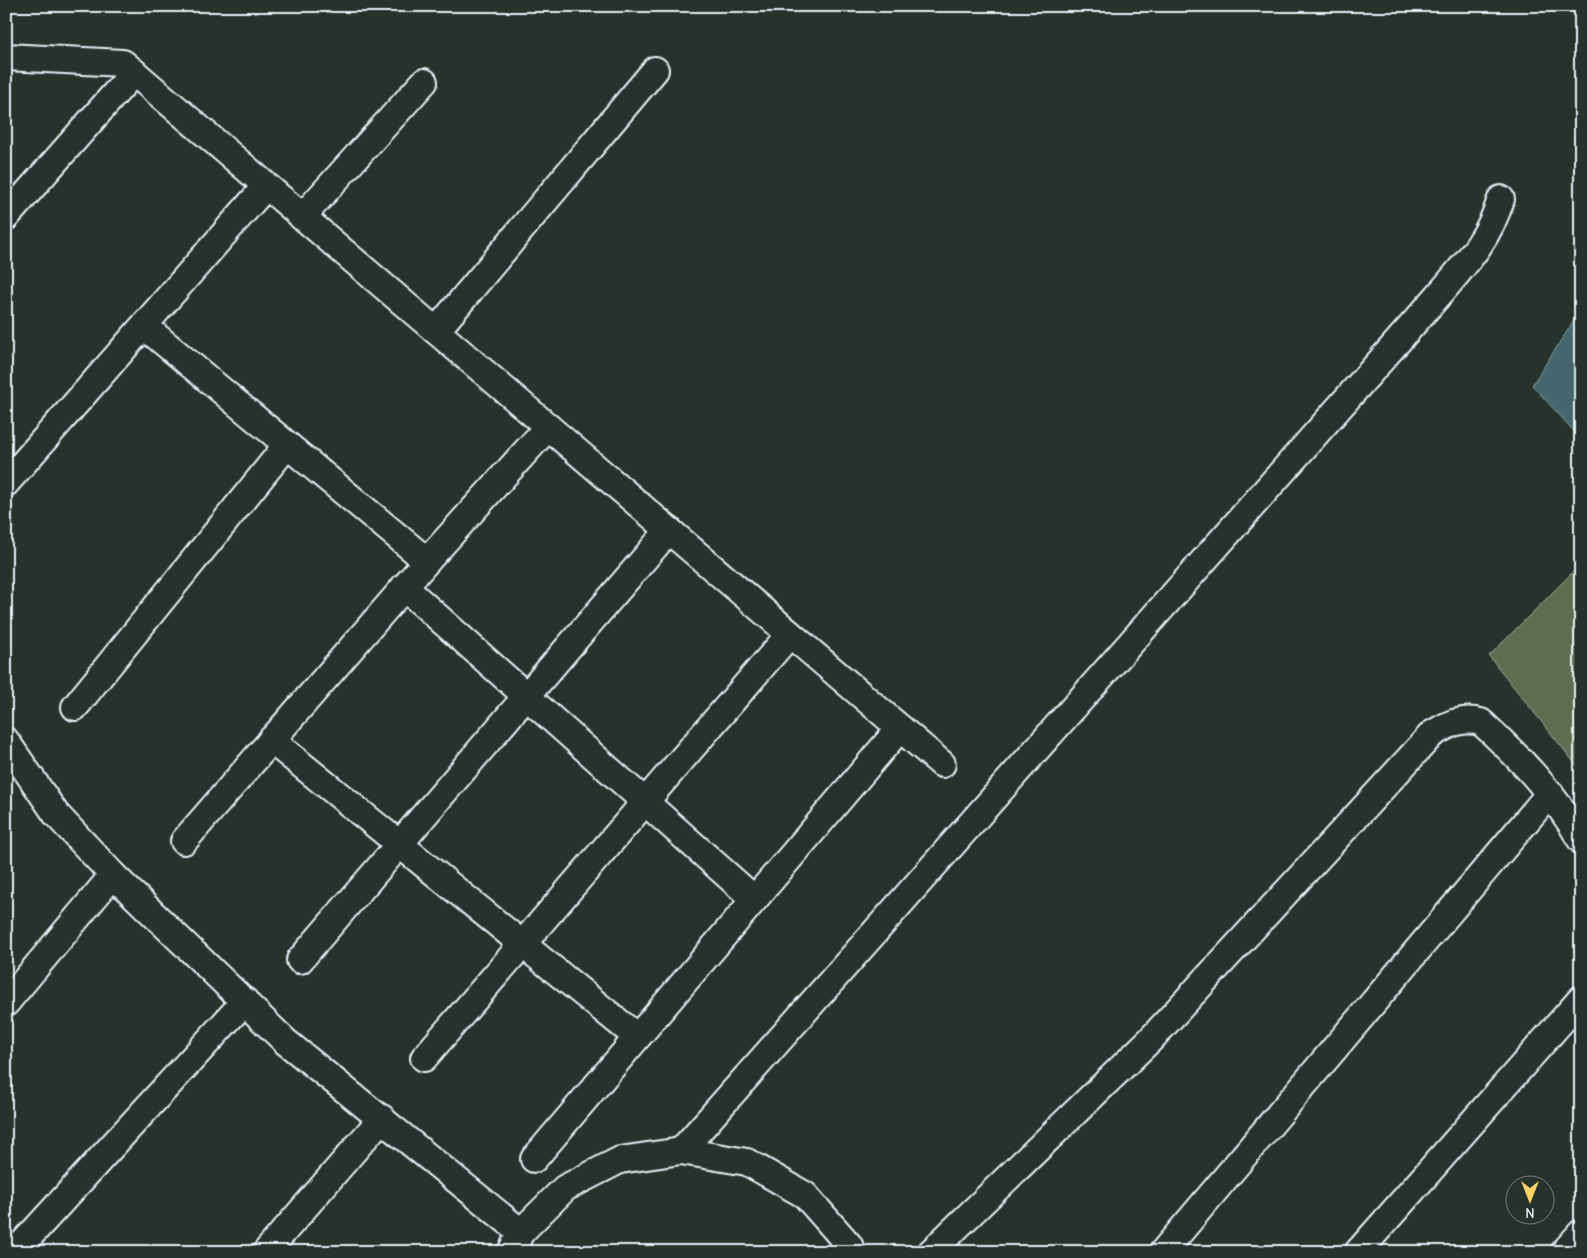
<svg xmlns="http://www.w3.org/2000/svg" width="1587" height="1258" font-family="'Comic Neue',sans-serif">
	<rect width="100%" height="100%" fill="#26332d"/>
	<filter id="ink" filterUnits="userSpaceOnUse"><feTurbulence type="fractalNoise" baseFrequency=".02" numOctaves="2"/><feDisplacementMap in="SourceGraphic" scale="10" xChannelSelector="R" yChannelSelector="G"/><feConvolveMatrix kernelMatrix="1 2 1 2 8 2 1 2 1" color-interpolation-filters="sRGB"/></filter>
	<g filter="url(#ink)">
		<polygon fill="#5d6d4f" stroke="#a2afa4" points="1581,564 1581,771 1489,656"/>
		<polygon fill="#45666c" stroke="#869ea4" points="1581,310 1581,439 1532,385"/>
		<g fill="none" stroke-linecap="round" stroke-linejoin="round">
			<defs>
				<g id="street">
					<polyline points="6,57 123,63 942,764"/>
					<polyline points="6,217 134,72"/>
					<polyline points="302,217 424,82"/>
					<polyline points="144,326 427,561"/>
					<polyline points="436,331 655,70"/>
					<polyline points="6,483 266,186"/>
					<polyline points="404,587 754,899"/>
					<polyline points="75,707 287,445"/>
					<polyline points="271,740 637,1037"/>
					<polyline points="6,741 56,814 113,875 286,1042 521,1232"/>
					<polyline points="184,841 427,561 548,427"/>
					<polyline points="300,960 669,530"/>
					<polyline points="6,1003 113,875"/>
					<polyline points="424,1058 790,634"/>
					<path d="M681 1151 1437 297C1465 264 1488 241 1501 199"/>
					<polyline points="534,1159 900,728"/>
					<polyline points="15,1252 245,1001"/>
					<polyline points="266,1252 382,1118"/>
					<polyline points="511,1252 521,1232 565,1188 620,1160 681,1151 747,1162 805,1195 849,1245 852,1252"/>
					<path d="M931 1252 1151 1039 1432 734C1449 724 1461 717 1481 722 1519 757 1555 794 1581 840"/>
					<polyline points="1163,1252 1550,793"/>
					<polyline points="1358,1252 1581,999"/>
					<polyline points="1564,1252 1581,1233"/>
				</g>
			</defs>
			<use href="#street" stroke="#e8f1f8" stroke-width="30"/>
			<use href="#street" stroke="#26332d" stroke-width="26"/>
		</g>
	</g>
	<rect width="1587" height="1258" fill="none" stroke="#26332d" stroke-width="25"/>
	<rect x="12" y="12" width="1562" height="1233" fill="none" stroke="#e8f1f8" stroke-width="2" filter="url(#ink)"/>
	<g transform="translate(1530 1200) rotate(180)"><circle r="24" fill="#26332d" stroke="#747f7e"/>
	<path d="M0-4L9 19L0 12L-9 19Z" fill="#ffd166"/>
	<text y="-8" font-size="14" font-weight="bold" text-anchor="middle" fill="#e8f1f8">N</text>
	</g>
</svg>
